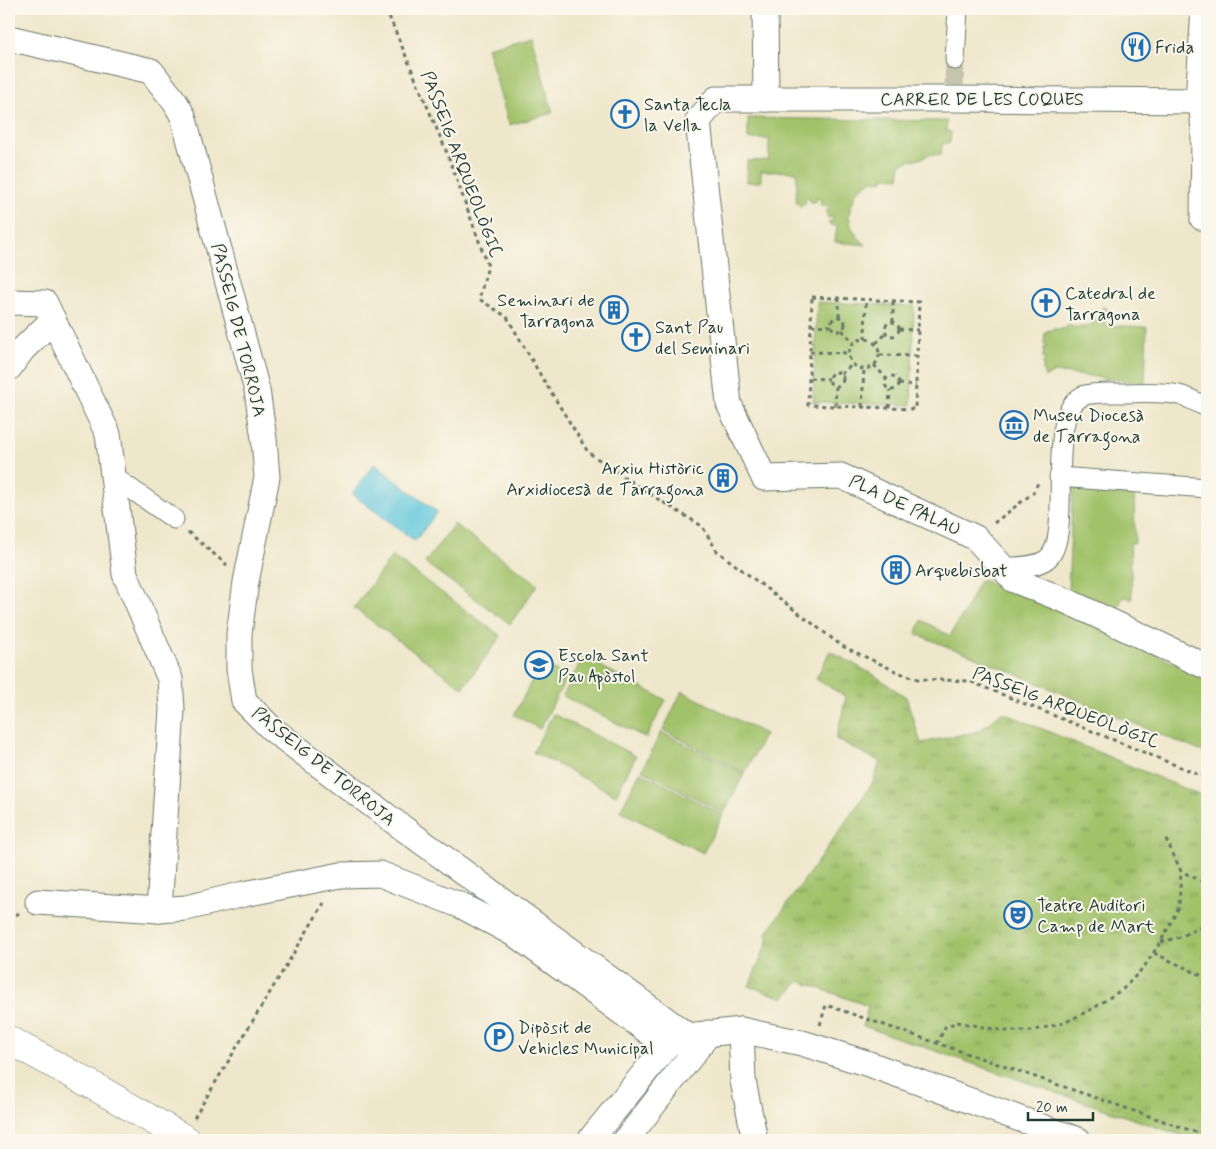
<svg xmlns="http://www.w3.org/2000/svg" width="1216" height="1149" font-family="Mynerve,sans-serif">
	<defs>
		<pattern id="park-tufts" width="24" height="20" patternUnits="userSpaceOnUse" patternTransform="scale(1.25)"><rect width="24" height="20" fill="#a2c26b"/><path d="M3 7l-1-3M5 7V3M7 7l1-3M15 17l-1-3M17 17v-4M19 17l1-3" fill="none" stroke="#839f59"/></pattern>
	</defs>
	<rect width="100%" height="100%" fill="#fbf7ec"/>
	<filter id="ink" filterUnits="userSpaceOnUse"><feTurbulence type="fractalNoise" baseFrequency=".02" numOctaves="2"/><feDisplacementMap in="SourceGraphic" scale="10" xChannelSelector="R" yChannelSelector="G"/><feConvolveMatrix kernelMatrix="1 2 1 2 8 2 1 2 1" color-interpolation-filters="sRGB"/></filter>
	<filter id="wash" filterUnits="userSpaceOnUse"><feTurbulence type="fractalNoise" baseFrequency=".0096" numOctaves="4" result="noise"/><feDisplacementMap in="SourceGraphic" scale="20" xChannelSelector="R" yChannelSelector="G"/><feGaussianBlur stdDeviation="1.12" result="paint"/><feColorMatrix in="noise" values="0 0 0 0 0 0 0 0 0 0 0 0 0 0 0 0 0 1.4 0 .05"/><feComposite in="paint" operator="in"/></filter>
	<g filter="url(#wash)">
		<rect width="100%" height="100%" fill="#efe7cb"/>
		<polygon fill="url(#park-tufts)" stroke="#608050" points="830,651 874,675 906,697 921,743 979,731 1002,712 1207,798 1207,1140 1194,1140 863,1026 868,1006 799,981 784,998 749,986 769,938 766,934 861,800 873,782 880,762 836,739 846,697 816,679"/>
		<g fill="#a2c26b" stroke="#608050">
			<polygon points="531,35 553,113 509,125 487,47"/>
			<path d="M748 118 947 121 946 131 951 132 950 143 942 144 941 155 929 154C917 165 897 153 900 178L884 177V180L875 181 874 179 856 192 850 210 849 217 851 226 857 236 866 245 835 242 837 226 829 225V221H833V217L828 218 826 211 830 208 829 205 824 207 820 204 821 199 817 198 816 202H810L809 197 805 199 806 203 800 207 799 204 796 203 797 172 761 171V182H747V161L769 160V139H748Z"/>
			<polygon points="817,302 914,306 911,405 813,402"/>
			<polygon points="1103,306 1109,310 1106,313 1106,325 1147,327 1145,383 1054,372 1045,378 1043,372 1043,362 1045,361 1045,358 1043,358 1044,348 1046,347 1046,344 1044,344 1045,333 1048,330 1052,331 1052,329 1064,329 1070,324 1073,327 1088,327 1100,316"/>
			<polygon points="1073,482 1134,488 1135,543 1130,543 1132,600 1124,596 1115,613 1068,592"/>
			<polygon points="454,524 538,584 510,624 425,563"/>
			<polygon points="392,556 501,636 463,688 354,608"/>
			<polygon points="980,580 1010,588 1207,678 1207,754 961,651 953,649 916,634 922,620 950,636 965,611"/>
			<polygon points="583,657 666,700 646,738 563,696"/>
			<polygon points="541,663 567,677 540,729 514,715"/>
			<polygon points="682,691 765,734 745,773 663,730"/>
			<polygon points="553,714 636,756 616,795 533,752"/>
			<polygon points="661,732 744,774 724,813 642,770"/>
			<polygon points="640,772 723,815 703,853 620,811"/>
		</g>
		<polygon fill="#5fc6db" stroke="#3f8288" points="374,464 437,512 415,541 352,494"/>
	</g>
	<g filter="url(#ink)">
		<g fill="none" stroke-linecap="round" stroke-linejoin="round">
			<polyline stroke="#c5c5ad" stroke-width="19" stroke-dasharray="19 9" stroke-linecap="butt" points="954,85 955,60"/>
			<defs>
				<g id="pedestrian">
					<polyline points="955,60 958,9"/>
					<polyline points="1198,101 1201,130 1200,220 1207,221"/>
					<polyline points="114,477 174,519"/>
					<polyline points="1059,477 1207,488"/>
					<path d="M1003 568C1016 566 1036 568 1047 559 1076 537 1041 410 1085 395 1095 392 1108 393 1119 393 1139 393 1160 391 1179 395 1189 397 1198 404 1207 407"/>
				</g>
				<g id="minor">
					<polyline points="765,9 766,99"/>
					<polyline points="1204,9 1198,101 954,99 716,99 698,121 729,404 764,478 841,476 976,538 1014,580 1069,602 1207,667"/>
					<polyline points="9,38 151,71 175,102 183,116 257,390 264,439 267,477 246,582 239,634 239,669 244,701 272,729 392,820 688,1036"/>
					<polyline points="9,302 45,303 108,434 125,574 170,679 172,709 159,910"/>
					<polyline points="9,368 23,349 53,320"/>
					<polyline points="38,902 159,910 186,908 244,894 341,875 380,874 462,906 516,935 657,1038 668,1044"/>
					<polyline points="741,1030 743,1081 755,1140"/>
					<polyline points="590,1140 668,1044 688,1036 741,1030 802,1043 869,1064 1078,1140"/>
					<polyline points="626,1140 709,1033"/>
				</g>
				<polyline id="tertiary" points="9,1040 92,1085 187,1140"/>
			</defs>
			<use href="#pedestrian" stroke="#687869" stroke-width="21"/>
			<use href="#minor" stroke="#687869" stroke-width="27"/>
			<use href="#tertiary" stroke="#687869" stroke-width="29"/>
			<g stroke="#687869" stroke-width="3" stroke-dasharray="4 4" stroke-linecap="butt">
				<polyline points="386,9 447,153 488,266 479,299 507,317 541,376 588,452 643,490 702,526 717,551 842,646 900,673 918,679 969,681 1207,778"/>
				<polygon points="812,297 919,302 915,409 808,405"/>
				<polyline points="839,317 839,298"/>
				<circle cx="838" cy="324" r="7"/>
				<polyline points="893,322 893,301"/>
				<circle cx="892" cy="329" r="7"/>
				<polyline points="811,325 832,326"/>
				<polyline points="899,329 918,330"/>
				<polyline points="842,330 854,343"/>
				<circle cx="864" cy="354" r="15"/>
				<polyline points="865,339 866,299"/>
				<polyline points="876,343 887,333"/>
				<polyline points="810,352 849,353"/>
				<polyline points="880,355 917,356"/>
				<polyline points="874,365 886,378"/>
				<circle cx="836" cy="379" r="7"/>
				<polyline points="841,374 853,364"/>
				<circle cx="892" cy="383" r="7"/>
				<polyline points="810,378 829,379"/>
				<polyline points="899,384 916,385"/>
				<polyline points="835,406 836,386"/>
				<polyline points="862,407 864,369"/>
				<polyline points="889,408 890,390"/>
				<polyline points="994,523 1033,493 1039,481"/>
				<polyline points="188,532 227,565"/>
				<polyline points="1166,839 1181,871 1207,884"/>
				<polyline points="9,919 19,913"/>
				<polyline points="1161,942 1180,937 1207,924"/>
				<polyline points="1154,953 1207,978"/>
				<polyline points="820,1025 826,1005 1207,1136"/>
				<polyline points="937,1044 945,1027 957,1022 1005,1031 1031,1031 1064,1023 1094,1008 1124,988 1144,967 1160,943 1179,907 1181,871"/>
				<polyline points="194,1118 324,903"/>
			</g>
			<use href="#pedestrian" stroke="#fff" stroke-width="19"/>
			<use href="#minor" stroke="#fff" stroke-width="25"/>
			<use href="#tertiary" stroke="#fff" stroke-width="28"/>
		</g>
	</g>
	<defs>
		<symbol id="restaurant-ring" viewBox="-11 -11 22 22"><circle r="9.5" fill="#fbf7ec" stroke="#1f6fb2" stroke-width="1.5"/><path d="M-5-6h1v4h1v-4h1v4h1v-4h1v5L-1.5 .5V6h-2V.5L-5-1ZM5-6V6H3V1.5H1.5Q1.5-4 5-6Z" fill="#1f6fb2"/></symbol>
		<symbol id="church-ring" viewBox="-11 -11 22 22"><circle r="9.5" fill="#fbf7ec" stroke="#1f6fb2" stroke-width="1.5"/><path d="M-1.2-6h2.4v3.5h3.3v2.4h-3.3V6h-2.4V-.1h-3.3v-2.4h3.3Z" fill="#1f6fb2"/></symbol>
		<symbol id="building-ring" viewBox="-11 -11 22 22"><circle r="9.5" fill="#fbf7ec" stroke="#1f6fb2" stroke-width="1.5"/><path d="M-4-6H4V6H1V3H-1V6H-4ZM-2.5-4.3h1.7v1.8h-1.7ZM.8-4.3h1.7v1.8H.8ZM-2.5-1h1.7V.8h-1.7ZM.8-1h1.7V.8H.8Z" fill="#1f6fb2"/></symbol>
		<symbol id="museum-ring" viewBox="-11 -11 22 22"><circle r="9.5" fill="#fbf7ec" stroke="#1f6fb2" stroke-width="1.5"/><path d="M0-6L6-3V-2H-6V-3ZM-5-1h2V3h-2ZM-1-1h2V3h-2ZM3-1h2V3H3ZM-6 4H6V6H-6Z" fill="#1f6fb2"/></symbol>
		<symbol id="school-ring" viewBox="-11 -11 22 22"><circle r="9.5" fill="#fbf7ec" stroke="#1f6fb2" stroke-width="1.5"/><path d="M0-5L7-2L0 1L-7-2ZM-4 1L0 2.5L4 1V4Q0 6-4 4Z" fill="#1f6fb2"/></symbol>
		<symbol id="theatre-ring" viewBox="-11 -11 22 22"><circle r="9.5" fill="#fbf7ec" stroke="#1f6fb2" stroke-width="1.5"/><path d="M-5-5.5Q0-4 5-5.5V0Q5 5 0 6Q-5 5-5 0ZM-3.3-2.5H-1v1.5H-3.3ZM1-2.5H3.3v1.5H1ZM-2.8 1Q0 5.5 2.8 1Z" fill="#1f6fb2"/></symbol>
		<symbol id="parking-ring" viewBox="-11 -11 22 22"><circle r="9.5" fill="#fbf7ec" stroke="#1f6fb2" stroke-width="1.5"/><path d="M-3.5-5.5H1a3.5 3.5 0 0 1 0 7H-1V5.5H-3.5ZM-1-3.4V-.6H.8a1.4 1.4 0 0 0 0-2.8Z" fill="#1f6fb2"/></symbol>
	</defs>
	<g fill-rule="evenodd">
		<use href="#restaurant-ring" x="1120" y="31" width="32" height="32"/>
		<use href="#church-ring" x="609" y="98" width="32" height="32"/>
		<use href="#church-ring" x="1030" y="287" width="32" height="32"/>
		<use href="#building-ring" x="598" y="294" width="32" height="32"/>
		<use href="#church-ring" x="620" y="321" width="32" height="32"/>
		<use href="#museum-ring" x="998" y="409" width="32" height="32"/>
		<use href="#building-ring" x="707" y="462" width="32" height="32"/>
		<use href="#building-ring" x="880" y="554" width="32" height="32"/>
		<use href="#school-ring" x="523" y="649" width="32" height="32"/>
		<use href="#theatre-ring" x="1002" y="899" width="32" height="32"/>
		<use href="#parking-ring" x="483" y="1021" width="32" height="32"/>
	</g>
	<g text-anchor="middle" stroke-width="4" stroke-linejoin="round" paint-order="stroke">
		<g font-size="18" fill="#1f3d34" stroke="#fbf7ec" text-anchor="start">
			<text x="1155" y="53">Frida</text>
			<text x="644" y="110">Santa Tecla<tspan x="644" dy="21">la Vella</tspan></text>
			<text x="1065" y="299">Catedral de<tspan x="1065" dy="21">Tarragona</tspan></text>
			<text x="595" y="306" text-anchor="end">Seminari de<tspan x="595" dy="21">Tarragona</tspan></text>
			<text x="655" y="333">Sant Pau<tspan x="655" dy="21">del Seminari</tspan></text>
			<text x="1033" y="421">Museu Diocesà<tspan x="1033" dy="21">de Tarragona</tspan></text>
			<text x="704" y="474" text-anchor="end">Arxiu Històric<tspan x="704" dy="21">Arxidiocesà de Tarragona</tspan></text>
			<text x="915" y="576">Arquebisbat</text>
			<text x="558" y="661">Escola Sant<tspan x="558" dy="21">Pau Apòstol</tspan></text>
			<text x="1037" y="911">Teatre Auditori<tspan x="1037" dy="21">Camp de Mart</tspan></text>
			<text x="518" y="1033">Dipòsit de<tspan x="518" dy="21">Vehicles Municipal</tspan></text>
		</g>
		<g font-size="18" fill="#1f3d34" stroke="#fbf7ec">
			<text x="982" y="105">CARRER DE LES COQUES</text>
			<text transform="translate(462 164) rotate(69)" y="6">PASSEIG ARQUEOLÒGIC</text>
			<text transform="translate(239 330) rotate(76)" y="6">PASSEIG DE TORROJA</text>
			<text transform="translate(905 505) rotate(25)" y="6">PLA DE PALAU</text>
			<text transform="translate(1066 707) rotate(21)" y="6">PASSEIG ARQUEOLÒGIC</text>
			<text transform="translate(324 766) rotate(39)" y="6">PASSEIG DE TORROJA</text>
		</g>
	</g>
	<rect width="1216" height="1149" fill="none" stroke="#fbf7ec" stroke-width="30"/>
	<path d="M1028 1112v8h65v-8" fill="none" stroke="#1f3d34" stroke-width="2.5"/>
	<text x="1036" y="1112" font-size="15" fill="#1f3d34" stroke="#fbf7ec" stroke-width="4" paint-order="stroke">20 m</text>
</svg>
